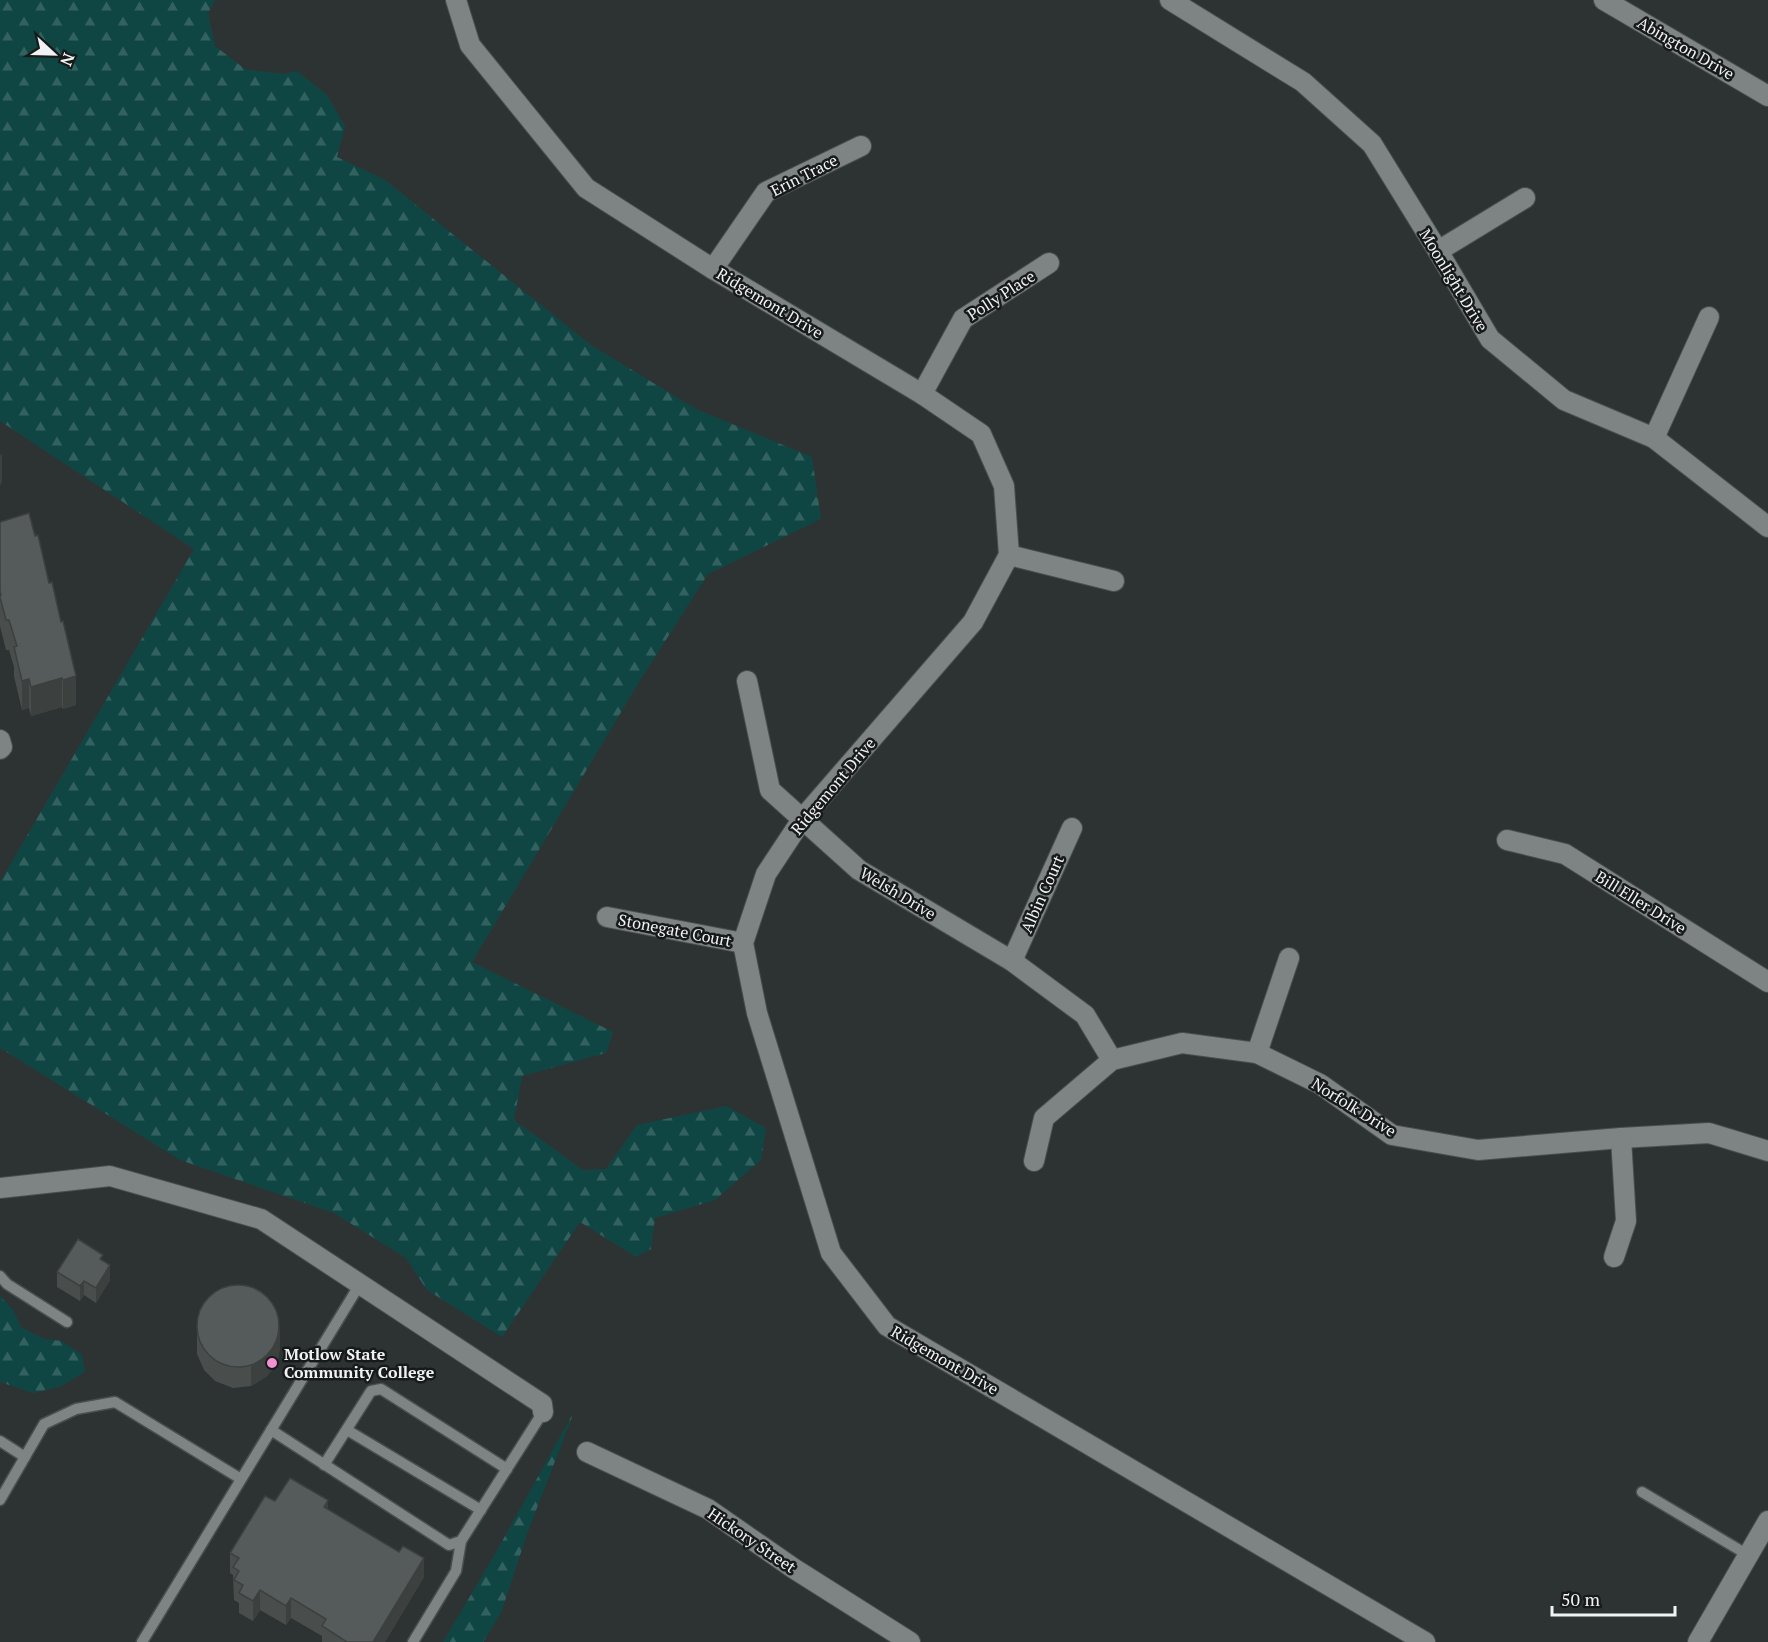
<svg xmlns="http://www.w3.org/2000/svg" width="1768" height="1642" font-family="'PT Serif',serif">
	<defs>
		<pattern id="forest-firs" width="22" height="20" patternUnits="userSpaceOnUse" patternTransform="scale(1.5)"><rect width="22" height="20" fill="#0f4644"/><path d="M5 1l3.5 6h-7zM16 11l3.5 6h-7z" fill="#32615f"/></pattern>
	</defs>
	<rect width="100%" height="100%" fill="#2d3333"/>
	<g fill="url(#forest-firs)">
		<polygon points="0,0 215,0 208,13 215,46 245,69 284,74 297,71 327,95 345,126 337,157 385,180 591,345 696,409 812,457 821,519 708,574 639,682 472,962 613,1032 606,1053 522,1076 514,1120 583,1170 606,1169 637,1125 726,1106 766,1128 761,1160 715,1200 655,1218 651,1249 636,1257 580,1222 502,1337 427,1290 406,1258 334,1213 180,1160 0,1048 0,882 194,549 0,421"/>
		<polygon points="0,1296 13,1310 21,1327 44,1339 62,1341 82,1355 85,1372 59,1387 33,1393 0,1382"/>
		<polygon points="574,1412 528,1531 501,1613 483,1642 443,1642 495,1554"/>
	</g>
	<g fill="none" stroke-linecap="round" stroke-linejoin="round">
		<defs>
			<g id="lane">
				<polyline points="0,1276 7,1284 67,1322"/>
				<polyline points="271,1430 449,1545 461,1541 543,1412"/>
				<polyline points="347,1430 481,1510"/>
				<polyline points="0,1441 25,1457"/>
				<polyline points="324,1465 371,1391 381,1389 507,1469"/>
				<polyline points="1642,1492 1748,1555"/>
				<polyline points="0,1500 44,1424 76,1409 115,1402 241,1479"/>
				<polyline points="142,1642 360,1284"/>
				<polyline points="413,1642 456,1571 461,1541"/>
			</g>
			<g id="street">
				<polyline points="456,0 470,45 586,188 713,269 922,394 981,434 1004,486 1009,555 973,622 803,818 766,874 743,943 757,1013 831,1253 887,1326 1425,1642"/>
				<polyline points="1170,0 1303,82 1372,144 1438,251 1490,339 1564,400 1654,438 1768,527"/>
				<polyline points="1604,0 1768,96"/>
				<polyline points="1438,251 1525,198"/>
				<polyline points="713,269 766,192 861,146"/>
				<polyline points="922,394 963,319 1049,263"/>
				<polyline points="1654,438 1709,317"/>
				<polyline points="1009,555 1114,581"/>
				<polyline points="747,681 770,790 859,870 1012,961 1085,1015 1112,1060"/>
				<polyline points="0,740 2,747 0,749"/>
				<polyline points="1507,840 1565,854 1768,982"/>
				<polyline points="607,917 743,943"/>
				<polyline points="1012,961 1072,828"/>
				<polyline points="1257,1053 1289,958"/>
				<polyline points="1034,1161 1044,1118 1112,1060 1182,1043 1257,1053 1320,1084 1392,1135 1478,1150 1621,1138 1709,1133 1768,1151"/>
				<polyline points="0,1188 110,1176 261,1219 542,1404 543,1412"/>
				<polyline points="1614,1257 1626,1221 1621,1138"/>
				<polyline points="587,1452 708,1509 793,1568 910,1642"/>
				<polyline points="1698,1642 1768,1521"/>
			</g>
		</defs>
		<use href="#lane" stroke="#494f4e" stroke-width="13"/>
		<use href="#street" stroke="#494f4e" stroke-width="22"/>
		<use href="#lane" stroke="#7d8483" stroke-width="10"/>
		<use href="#street" stroke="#7d8483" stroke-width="20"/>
	</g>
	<g fill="#494e4d">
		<polygon points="0,522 76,705 63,709 62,707 31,716 29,708 22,710 14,676 14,667 9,650 6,650 0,626"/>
		<polygon points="103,1261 110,1280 96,1303 84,1295 80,1301 57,1287 57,1272"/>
		<polygon points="197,1334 280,1347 278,1359 274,1368 267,1376 251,1386 233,1388 215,1381 204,1370 197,1354"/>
		<polygon points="275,1501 328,1509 424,1577 385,1642 322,1642 322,1636 291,1618 286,1625 260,1610 253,1621 239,1613 239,1603 234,1600 233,1575 230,1573 230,1553"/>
	</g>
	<g fill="#3c403f">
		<polygon points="2,453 2,482 0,486 0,456"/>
		<polygon points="76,676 76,705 63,709 63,680"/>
		<polygon points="62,678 62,707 31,716 31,687"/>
		<polygon points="29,679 29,708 22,710 22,681"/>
		<polygon points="110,1265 110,1280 96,1303 96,1288"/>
		<polygon points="84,1281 84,1295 80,1301 80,1286"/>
		<polygon points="280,1327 280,1347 278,1359 274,1368 267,1376 251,1386 251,1366"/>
		<polygon points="328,1500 328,1520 324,1507"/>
		<polygon points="424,1558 424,1577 385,1642 373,1642"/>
		<polygon points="260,1590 260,1610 253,1621 253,1601"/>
		<polygon points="291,1598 291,1618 286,1625 286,1606"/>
	</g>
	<g fill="#555b5a" stroke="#3c403f" stroke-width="1.5">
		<polygon points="29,513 35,536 38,535 49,583 52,582 61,622 63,621 76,676 63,680 62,678 31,687 29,679 22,681 14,647 17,646 9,620 6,620 0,597 0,596 1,595 0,591 0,522"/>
		<polygon points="78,1239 103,1255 100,1259 110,1265 96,1288 84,1281 80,1286 57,1272"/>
		<circle cx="238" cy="1326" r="41"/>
		<polygon points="290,1478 328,1500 324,1507 399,1552 403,1546 424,1558 373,1642 347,1642 322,1626 326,1619 291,1598 286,1606 260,1590 253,1601 239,1593 243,1585 234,1580 239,1571 233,1567 239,1558 230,1553 265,1496 275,1501"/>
	</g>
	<circle fill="#f491d4" stroke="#181a1a" stroke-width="2" cx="272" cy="1363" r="6"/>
	<g text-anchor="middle" stroke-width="5" stroke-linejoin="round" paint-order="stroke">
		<g font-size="16" fill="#eff3f3" stroke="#181a1a">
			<text transform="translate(1686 48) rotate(30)" y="6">Abington Drive</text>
			<text transform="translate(804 175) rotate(-27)" y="6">Erin Trace</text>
			<text transform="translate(1454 280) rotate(59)" y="6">Moonlight Drive</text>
			<text transform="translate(1001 295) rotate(-33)" y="6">Polly Place</text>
			<text transform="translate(770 303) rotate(31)" y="6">Ridgemont Drive</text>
			<text transform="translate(833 786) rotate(-50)" y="6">Ridgemont Drive</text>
			<text transform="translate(898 893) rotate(31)" y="6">Welsh Drive</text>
			<text transform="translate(1042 894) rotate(-66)" y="6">Albin Court</text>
			<text transform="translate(1641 902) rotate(32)" y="6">Bill Eller Drive</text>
			<text transform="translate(675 930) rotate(11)" y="6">Stonegate Court</text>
			<text transform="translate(1354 1107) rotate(32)" y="6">Norfolk Drive</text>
			<text transform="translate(945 1360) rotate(30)" y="6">Ridgemont Drive</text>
			<text transform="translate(752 1540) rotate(34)" y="6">Hickory Street</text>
		</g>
		<g font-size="16" font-weight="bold" fill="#eff3f3" stroke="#181a1a" text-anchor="start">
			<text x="284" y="1360">Motlow State<tspan x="284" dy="18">Community College</tspan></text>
		</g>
	</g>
	<g transform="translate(54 54) rotate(112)" stroke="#181a1a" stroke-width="4.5" paint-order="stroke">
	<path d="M0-4.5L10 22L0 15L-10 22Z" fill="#eff3f3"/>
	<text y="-9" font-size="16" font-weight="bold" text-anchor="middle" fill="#eff3f3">N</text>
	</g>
	<path d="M1552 1606v9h123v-9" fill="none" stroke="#eff3f3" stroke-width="3"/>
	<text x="1561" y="1606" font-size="18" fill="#eff3f3" stroke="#181a1a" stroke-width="4.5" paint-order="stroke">50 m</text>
</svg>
